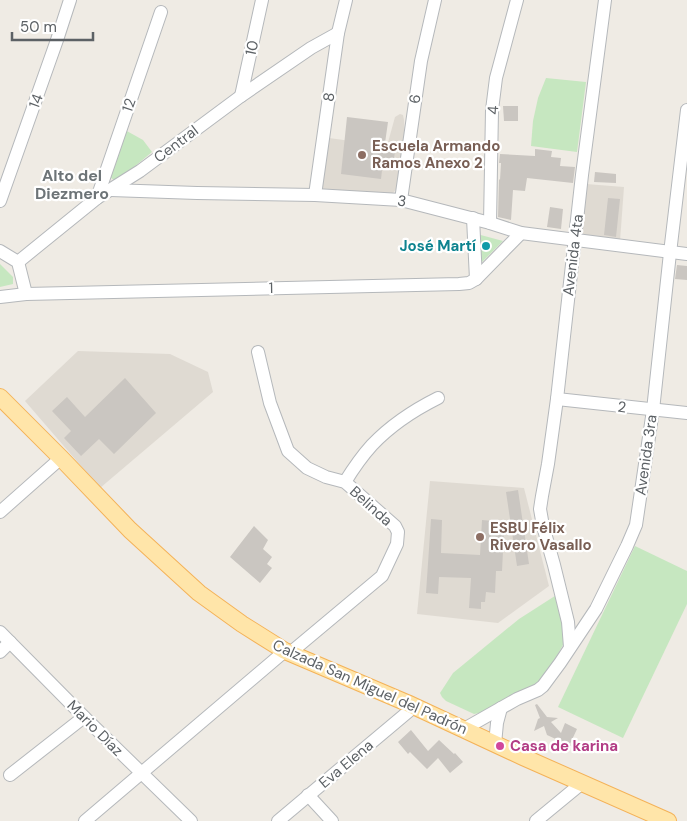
<svg xmlns="http://www.w3.org/2000/svg" width="687" height="821" font-family="'DM Sans',sans-serif">
	<rect width="100%" height="100%" fill="#efebe4"/>
	<g fill="#dfdad2">
		<polygon points="400,114 403,115 404,120 405,152 397,188 393,193 389,194 320,192 329,138 387,146 395,117"/>
		<polygon points="586,184 624,187 620,241 580,238"/>
		<polygon points="78,351 170,354 208,372 213,392 100,488 25,401"/>
		<polygon points="430,481 524,488 549,586 498,623 417,614"/>
	</g>
	<g fill="#c6e7c0">
		<polygon points="546,78 586,82 577,152 531,146 533,121 538,98"/>
		<polygon points="125,130 143,140 152,152 116,182 109,176"/>
		<polygon points="477,234 503,241 479,265"/>
		<polygon points="0,264 13,277 13,284 0,287"/>
		<polygon points="635,546 687,571 687,604 623,738 558,707"/>
		<polygon points="558,594 568,636 541,684 489,711 474,714 446,701 442,697 440,693 453,673 519,619"/>
	</g>
	<g fill="#cac6c1">
		<polygon points="503,106 518,106 518,121 504,121"/>
		<polygon points="347,117 388,122 384,150 395,152 393,164 383,162 381,179 341,174"/>
		<polygon points="535,149 552,151 551,157 561,158 560,166 575,167 573,183 527,178 525,191 513,190 511,220 498,217 499,179 500,180 501,163 499,163 500,154 535,156"/>
		<polygon points="595,172 616,174 616,183 594,182"/>
		<polygon points="608,198 620,199 616,237 604,235"/>
		<polygon points="550,207 563,209 561,229 547,227"/>
		<polygon points="677,265 687,266 687,280 675,279"/>
		<polygon points="125,378 156,413 114,454 99,439 81,456 64,438 71,431 52,411 67,397 85,417"/>
		<polygon points="518,490 529,564 517,566 506,492"/>
		<polygon points="431,519 442,520 441,553 480,555 482,520 493,521 492,530 504,531 502,571 496,571 495,593 486,592 485,602 481,602 481,609 469,608 471,578 439,577 438,594 426,593"/>
		<polygon points="254,526 268,540 263,549 272,557 267,564 272,568 260,583 230,557"/>
		<polygon points="537,704 547,717 558,718 551,722 561,733 565,723 577,729 570,744 573,747 547,735 544,726 534,731 538,719 540,718 535,705"/>
		<polygon points="411,730 428,751 439,740 454,754 455,753 463,762 450,773 438,758 427,769 410,752 408,754 398,742"/>
	</g>
	<g fill="none" stroke-linecap="round" stroke-linejoin="round">
		<defs>
			<g id="minor">
				<polyline points="241,96 262,0"/>
				<polyline points="111,190 197,193 315,195 401,200 490,223 521,233 687,254"/>
				<polyline points="315,195 338,33 346,0"/>
				<polyline points="97,198 161,12"/>
				<polyline points="401,200 421,61 435,0"/>
				<polyline points="0,201 57,40 70,0"/>
				<polyline points="473,218 476,279"/>
				<polyline points="490,223 492,110 496,78 517,0"/>
				<polyline points="0,251 18,262 26,294"/>
				<polyline points="18,262 97,198 140,171 241,96 311,48 338,33"/>
				<polyline points="0,297 26,294 459,284 469,283 476,279 521,233"/>
				<polyline points="258,352 270,403 288,451 307,468 326,477 345,482 395,526 398,532 397,544 382,576 290,653"/>
				<polyline points="557,399 687,413"/>
				<path d="M345 482C353 469 362 456 372 445 391 425 414 410 438 398"/>
				<polyline points="0,512 61,458"/>
				<polyline points="0,632 84,717 191,821"/>
				<polyline points="570,647 568,622 554,565 543,526 540,509 542,496 548,464 557,399 582,175 605,0"/>
				<polyline points="0,652 10,642"/>
				<polyline points="464,729 517,699 538,690 543,686 560,663 596,609 627,546 636,525 653,410 670,253 687,110"/>
				<polyline points="495,744 497,723 501,708"/>
				<polyline points="10,775 84,717"/>
				<polyline points="308,795 332,821"/>
				<polyline points="85,821 285,651"/>
				<polyline points="278,821 415,706"/>
				<polyline points="536,821 582,783"/>
			</g>
			<polyline id="major" points="0,397 61,458 130,530 199,593 242,624 285,651 407,703 523,757 668,821"/>
		</defs>
		<use href="#minor" stroke="#b5b8bb" stroke-width="14"/>
		<use href="#major" stroke="#f4b258" stroke-width="18"/>
		<use href="#minor" stroke="#fff" stroke-width="12"/>
		<use href="#major" stroke="#ffe5a9" stroke-width="16"/>
	</g>
	<g fill="#8d6e63" stroke="#fff" stroke-width="2">
		<circle cx="362" cy="155" r="5"/>
		<circle cx="480" cy="537" r="5"/>
	</g>
	<circle fill="#0f9aa8" stroke="#fff" stroke-width="2" cx="486" cy="246" r="5"/>
	<circle fill="#d1479c" stroke="#fff" stroke-width="2" cx="500" cy="746" r="5"/>
	<g text-anchor="middle" stroke-width="4.5" stroke-linejoin="round" paint-order="stroke">
		<g font-size="15" fill="#5c6165" stroke="#fff">
			<text transform="translate(252 48) rotate(-78)" y="5">10</text>
			<text transform="translate(329 97) rotate(-82)" y="5">8</text>
			<text transform="translate(415 99) rotate(-82)" y="5">6</text>
			<text transform="translate(36 101) rotate(-70)" y="5">14</text>
			<text transform="translate(129 105) rotate(-71)" y="5">12</text>
			<text transform="translate(493 110) rotate(-86)" y="5">4</text>
			<text transform="translate(176 144) rotate(-37)" y="5">Central</text>
			<text transform="translate(402 201) rotate(9)" y="5">3</text>
			<text transform="translate(573 255) rotate(-83)" y="5">Avenida 4ta</text>
			<text transform="translate(271 288) rotate(-1)" y="5">1</text>
			<text transform="translate(622 407) rotate(7)" y="5">2</text>
			<text transform="translate(646 455) rotate(-82)" y="5">Avenida 3ra</text>
			<text transform="translate(371 506) rotate(42)" y="5">Belinda</text>
			<text transform="translate(370 687) rotate(24)" y="5">Calzada San Miguel del Padrón</text>
			<text transform="translate(95 728) rotate(45)" y="5">Mario Díaz</text>
			<text transform="translate(346 764) rotate(-40)" y="5">Eva Elena</text>
		</g>
		<g font-size="15" font-weight="bold" fill="#785e54" stroke="#fff" text-anchor="start">
			<text x="372" y="151">Escuela Armando<tspan x="372" dy="17">Ramos Anexo 2</tspan></text>
			<text x="490" y="533">ESBU Félix<tspan x="490" dy="17">Rivero Vasallo</tspan></text>
		</g>
		<g font-size="15" font-weight="bold" fill="#0d838f" stroke="#fff" text-anchor="end">
			<text x="476" y="251">José Martí</text>
		</g>
		<g font-size="15" font-weight="bold" fill="#b23c85" stroke="#fff" text-anchor="start">
			<text x="510" y="751">Casa de karina</text>
		</g>
		<g font-size="16" font-weight="bold" fill="#6d7477" stroke="#fff">
			<text x="72" y="181">Alto del<tspan x="72" dy="18">Diezmero</tspan></text>
		</g>
	</g>
	<path d="M12 32v8h81v-8" fill="none" stroke="#5c6165" stroke-width="2.5"/>
	<text x="20" y="32" font-size="15" fill="#5c6165" stroke="#ffffff" stroke-width="4" paint-order="stroke">50 m</text>
</svg>
